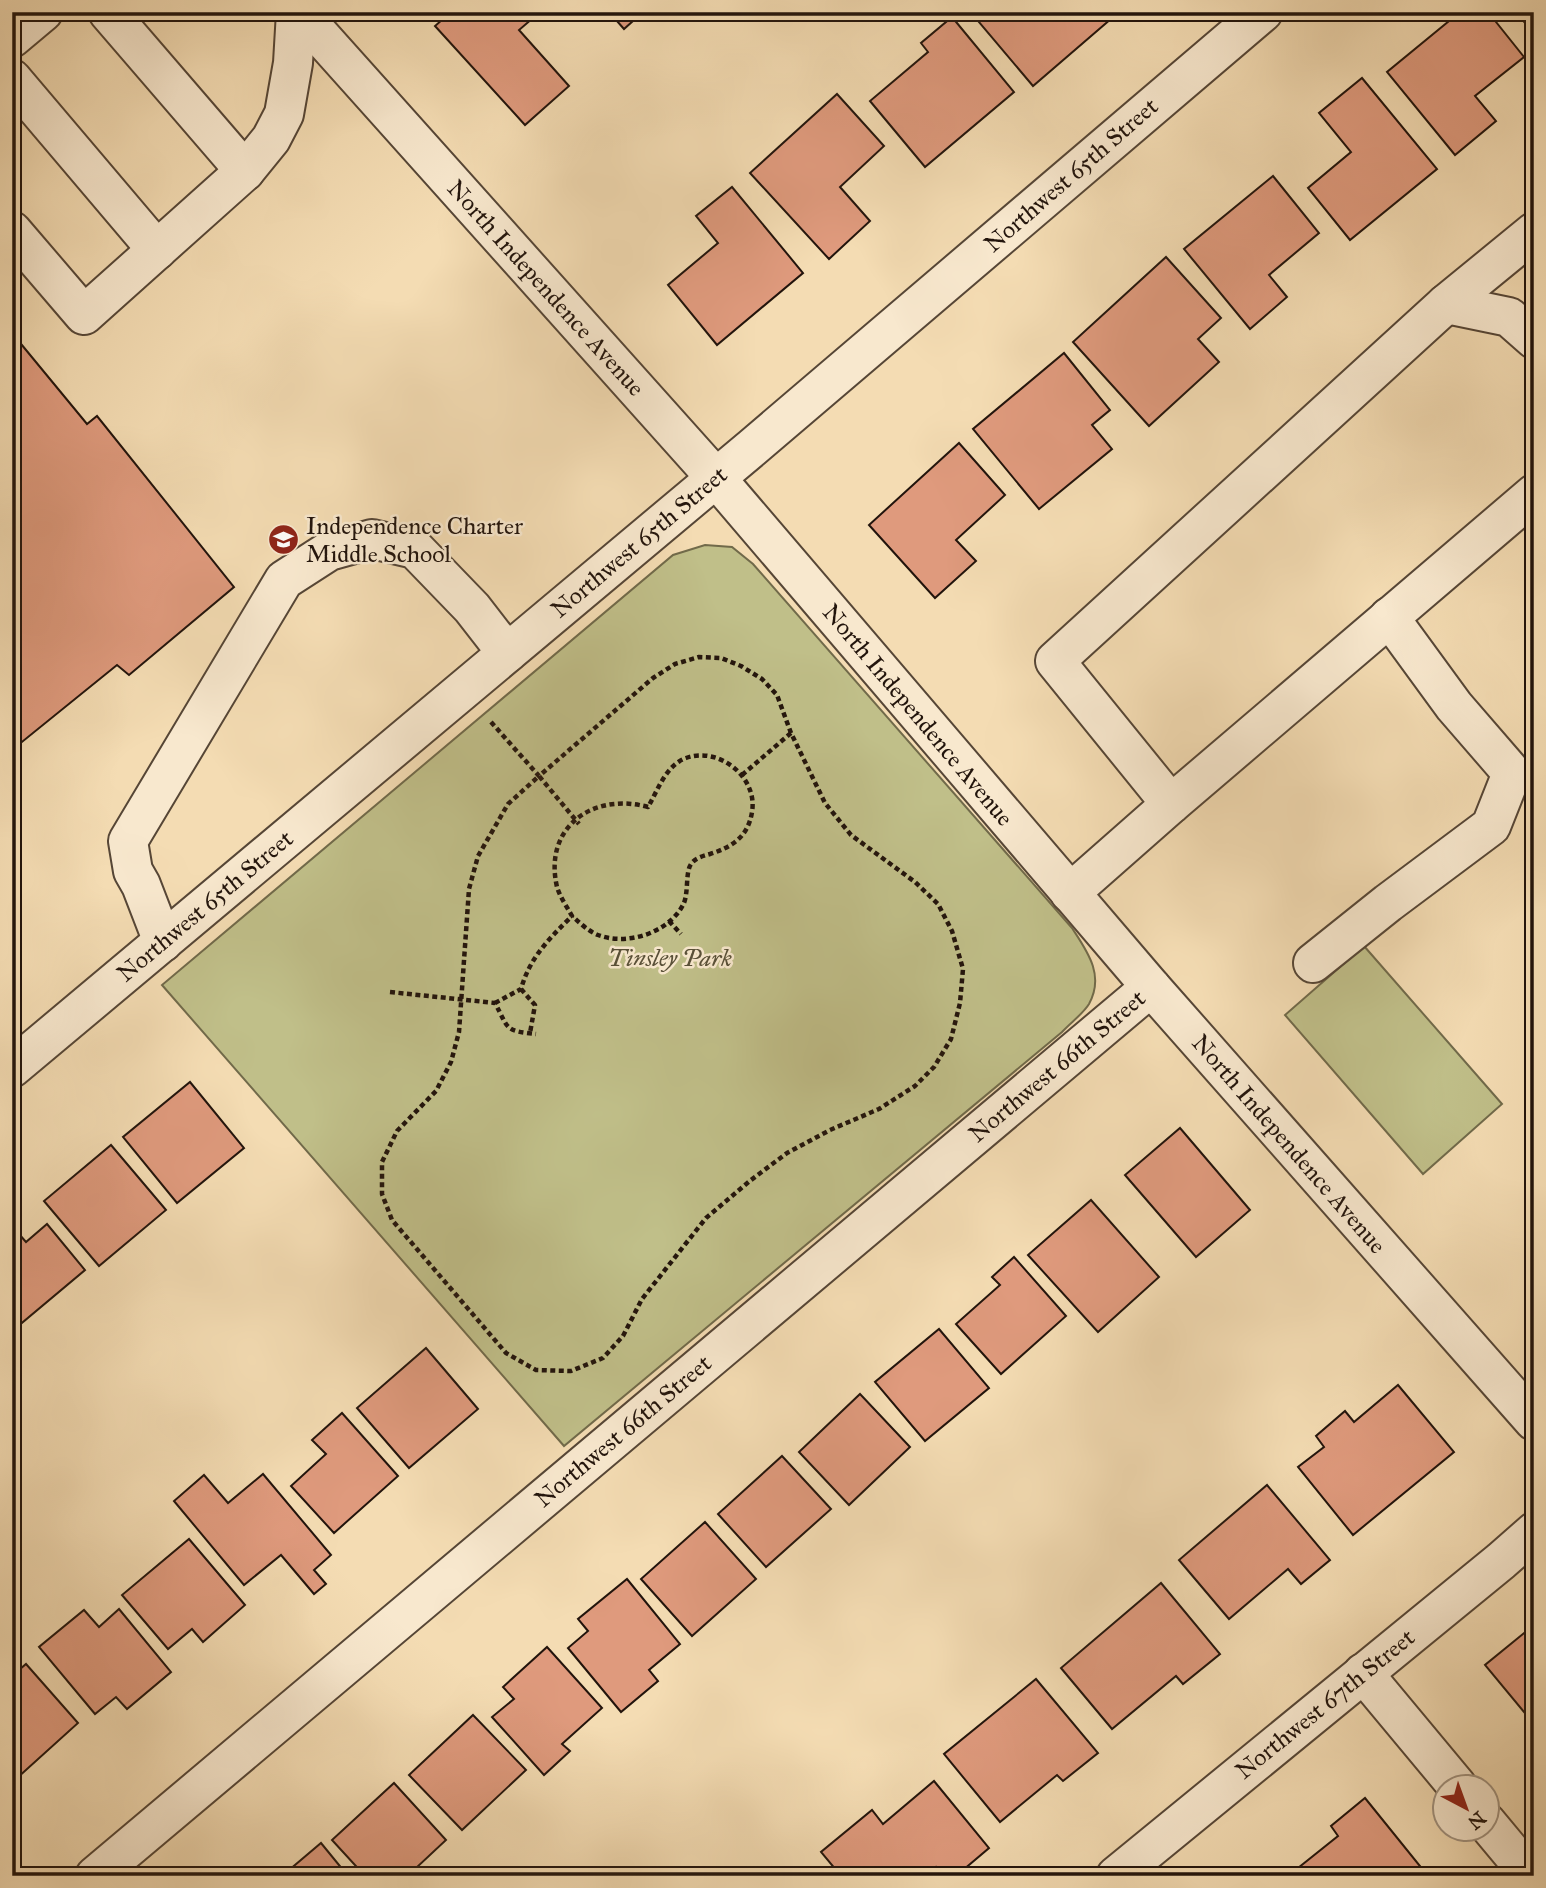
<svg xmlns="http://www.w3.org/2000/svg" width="1546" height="1888" font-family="'IM FELL Great Primer',serif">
	<rect width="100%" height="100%" fill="#f4dcb3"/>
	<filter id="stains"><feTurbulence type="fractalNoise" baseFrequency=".00286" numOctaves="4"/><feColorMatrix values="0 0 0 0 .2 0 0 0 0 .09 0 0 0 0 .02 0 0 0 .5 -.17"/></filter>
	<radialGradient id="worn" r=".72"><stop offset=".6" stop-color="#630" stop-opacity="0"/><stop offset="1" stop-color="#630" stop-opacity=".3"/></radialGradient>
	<g fill="#c0bf89" stroke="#716a4a" stroke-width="2">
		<path d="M705 545 732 547 753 564 1072 928C1087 951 1105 975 1089 1004 1083 1014 1070 1023 1062 1032L564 1446 162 985 673 555Z"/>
		<polygon points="1364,946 1502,1104 1423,1174 1285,1015"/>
	</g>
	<g fill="#df9a7d" stroke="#22140c" stroke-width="2">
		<polygon points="451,12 540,12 519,30 569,86 525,125 435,26"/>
		<polygon points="609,12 643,12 624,29"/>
		<polygon points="989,12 1119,12 1033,86 978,21"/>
		<polygon points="1460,12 1488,12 1524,57 1475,96 1496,121 1455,155 1387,72"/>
		<polygon points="1516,12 1534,12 1534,34"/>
		<polygon points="952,17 1014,92 925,167 870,101 928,52 921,43"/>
		<polygon points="1362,78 1437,169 1350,240 1308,188 1351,152 1319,113"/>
		<polygon points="837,94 884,146 840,187 870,221 829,259 750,173"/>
		<polygon points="1273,176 1319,233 1269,275 1287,297 1250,329 1184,249"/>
		<polygon points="732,187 803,273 717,345 668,285 718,243 696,216"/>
		<polygon points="1166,257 1221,318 1198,339 1219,362 1149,426 1073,342"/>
		<polygon points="12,333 87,424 97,416 234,587 129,675 117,665 12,750 12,551 17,547 12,542"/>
		<polygon points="1064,353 1110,410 1092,425 1112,449 1039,509 973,429"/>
		<polygon points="959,443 1005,495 956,540 976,561 935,598 869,525"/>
		<polygon points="190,1082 244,1148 177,1203 123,1137"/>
		<polygon points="1180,1128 1250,1210 1196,1257 1125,1175"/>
		<polygon points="111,1145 166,1210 99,1266 44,1201"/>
		<polygon points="1091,1200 1159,1277 1098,1332 1028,1255"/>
		<polygon points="47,1224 85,1270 17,1327 12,1321 12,1226 26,1242"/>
		<polygon points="1014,1257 1066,1316 1001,1374 956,1324 1000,1285 992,1277"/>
		<polygon points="939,1329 989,1388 925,1441 875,1382"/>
		<polygon points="426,1348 478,1409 409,1468 357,1408"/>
		<polygon points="1398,1385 1454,1452 1353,1535 1298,1467 1324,1447 1316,1436 1345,1411 1354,1422"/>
		<polygon points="860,1394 910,1447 849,1505 799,1452"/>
		<polygon points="342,1413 398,1476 334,1533 291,1486 326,1454 312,1440"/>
		<polygon points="782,1456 831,1509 766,1567 718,1514"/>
		<polygon points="263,1474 331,1555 314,1570 326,1584 314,1594 281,1555 244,1585 174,1501 204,1475 228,1503"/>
		<polygon points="1267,1485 1330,1560 1301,1584 1288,1569 1229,1619 1179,1560"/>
		<polygon points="705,1522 756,1579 692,1636 641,1579"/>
		<polygon points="189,1539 245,1605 203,1642 192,1629 168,1649 122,1595"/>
		<polygon points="627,1579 680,1644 649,1670 658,1681 621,1712 568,1648 588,1631 578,1619"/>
		<polygon points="1161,1583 1220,1654 1183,1684 1176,1676 1112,1729 1061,1668"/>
		<polygon points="119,1609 171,1672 127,1709 116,1697 95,1714 39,1647 84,1610 99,1627"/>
		<polygon points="1534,1625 1534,1724 1485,1665"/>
		<polygon points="547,1647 602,1708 562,1744 570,1751 544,1775 492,1717 514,1699 503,1687"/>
		<polygon points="26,1664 78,1723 16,1779 12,1775 12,1676"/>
		<polygon points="1036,1679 1098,1753 1063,1781 1057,1775 1000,1822 944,1754"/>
		<polygon points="473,1715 526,1770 462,1830 409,1775"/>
		<polygon points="934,1781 989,1848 956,1876 943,1876 936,1867 926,1876 841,1876 821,1852 872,1810 883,1824"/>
		<polygon points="394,1783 446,1840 416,1868 423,1876 365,1876 332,1840"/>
		<polygon points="1365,1798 1428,1876 1288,1876 1338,1836 1331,1826"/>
		<polygon points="321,1843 348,1876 282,1876"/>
	</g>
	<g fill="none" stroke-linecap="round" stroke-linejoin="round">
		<defs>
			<g id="minor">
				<polyline points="108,12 245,171"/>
				<polyline points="299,12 716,478 1151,987 1534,1421"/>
				<polyline points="12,38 43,12"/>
				<polyline points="12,79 157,250"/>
				<polyline points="12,231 84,315 245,171 271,139 284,114 293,63 296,12"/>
				<polyline points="1534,232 1446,304 1055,661 1171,804 1534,494"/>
				<polyline points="1446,304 1509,317 1534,339"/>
				<polyline points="1070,893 1171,804"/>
				<polyline points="163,942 141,885 133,871 128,841 284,580 329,551 372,539 415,549 472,608 507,653"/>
				<polyline points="1313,963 1388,903 1491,826 1512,773 1454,706 1389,617"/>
				<polyline points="12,1068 753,447 1263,12"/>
				<polyline points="1363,1673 1457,1786"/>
				<polyline points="1486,1822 1531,1876"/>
				<polyline points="95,1876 1151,987"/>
				<polyline points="1116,1876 1501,1561 1534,1532"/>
			</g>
		</defs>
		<use href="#minor" stroke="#564636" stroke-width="42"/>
		<g stroke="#22140c" stroke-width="4.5" stroke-dasharray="5 3.5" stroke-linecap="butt">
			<polyline points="491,722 539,776 653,678 675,664 699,657 721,658 741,666 762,679 777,695 791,733 825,803 851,835 915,882 938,904 952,931 963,969 960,1003 951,1039 934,1067 915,1086 879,1109 830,1130 787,1153 751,1180 706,1218 642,1299 623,1336 603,1358 571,1371 536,1370 506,1353 392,1220 382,1194 382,1162 397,1131 436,1091 451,1062 459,1032 469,889 478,856 508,804 539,776 579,824"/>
			<polyline points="742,775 791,733"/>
			<polyline points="669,921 681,934"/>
			<polyline points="521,989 535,1005 530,1033"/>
			<path d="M390 992 495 1003C509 1029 504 1031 536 1034"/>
			<path d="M495 1003 521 989C530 957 549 939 572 916 567 907 560 897 557 887 543 827 593 792 648 807 658 790 666 765 686 758 720 746 758 778 752 812 748 837 732 847 710 854 703 856 695 858 691 864 685 873 689 894 683 905 668 933 627 946 598 935 588 931 580 923 572 916"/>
		</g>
		<use href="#minor" stroke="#f8e8ce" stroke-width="38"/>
	</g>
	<defs>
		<symbol id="school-disc" viewBox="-11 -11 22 22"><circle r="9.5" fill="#8f2418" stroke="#f8e8ce"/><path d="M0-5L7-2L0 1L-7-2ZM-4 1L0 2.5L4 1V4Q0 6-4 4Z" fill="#fff"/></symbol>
	</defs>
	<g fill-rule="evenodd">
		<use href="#school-disc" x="266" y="522" width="35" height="35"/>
	</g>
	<g text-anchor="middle" stroke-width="5" stroke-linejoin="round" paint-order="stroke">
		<g font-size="24" fill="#22140c" stroke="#f8e8ce">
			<text transform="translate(1071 175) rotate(-41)" y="8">Northwest 65th Street</text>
			<text transform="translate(546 288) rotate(48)" y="8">North Independence Avenue</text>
			<text transform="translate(639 542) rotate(-40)" y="8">Northwest 65th Street</text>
			<text transform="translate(918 715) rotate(50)" y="8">North Independence Avenue</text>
			<text transform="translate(205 906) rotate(-40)" y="8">Northwest 65th Street</text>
			<text transform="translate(1057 1066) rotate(-40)" y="8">Northwest 66th Street</text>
			<text transform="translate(1289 1144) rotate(49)" y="8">North Independence Avenue</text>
			<text transform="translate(623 1431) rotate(-40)" y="8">Northwest 66th Street</text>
			<text transform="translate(1325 1704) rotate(-39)" y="8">Northwest 67th Street</text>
		</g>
		<g font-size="24" fill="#22140c" stroke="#f8e8ce" text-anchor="start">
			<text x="306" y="534">Independence Charter<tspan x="306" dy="28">Middle School</tspan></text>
		</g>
		<g font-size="24" font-style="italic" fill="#595038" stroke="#f8e8ce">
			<text x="670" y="966">Tinsley Park</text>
		</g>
	</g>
	<rect width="1546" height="1888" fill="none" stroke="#f4dcb3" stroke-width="42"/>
	<rect x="14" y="14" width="1518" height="1860" fill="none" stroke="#22140c" stroke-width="3.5"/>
	<rect x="21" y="21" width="1504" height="1846" fill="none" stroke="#22140c" stroke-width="2"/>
	<g transform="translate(1466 1808) rotate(139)"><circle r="33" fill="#f8e8ce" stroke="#a29380" stroke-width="2"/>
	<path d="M0-5L12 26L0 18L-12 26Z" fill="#8f2418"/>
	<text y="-10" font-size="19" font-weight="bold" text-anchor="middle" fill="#22140c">N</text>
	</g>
	<rect width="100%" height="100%" filter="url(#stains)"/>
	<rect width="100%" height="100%" fill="url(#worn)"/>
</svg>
